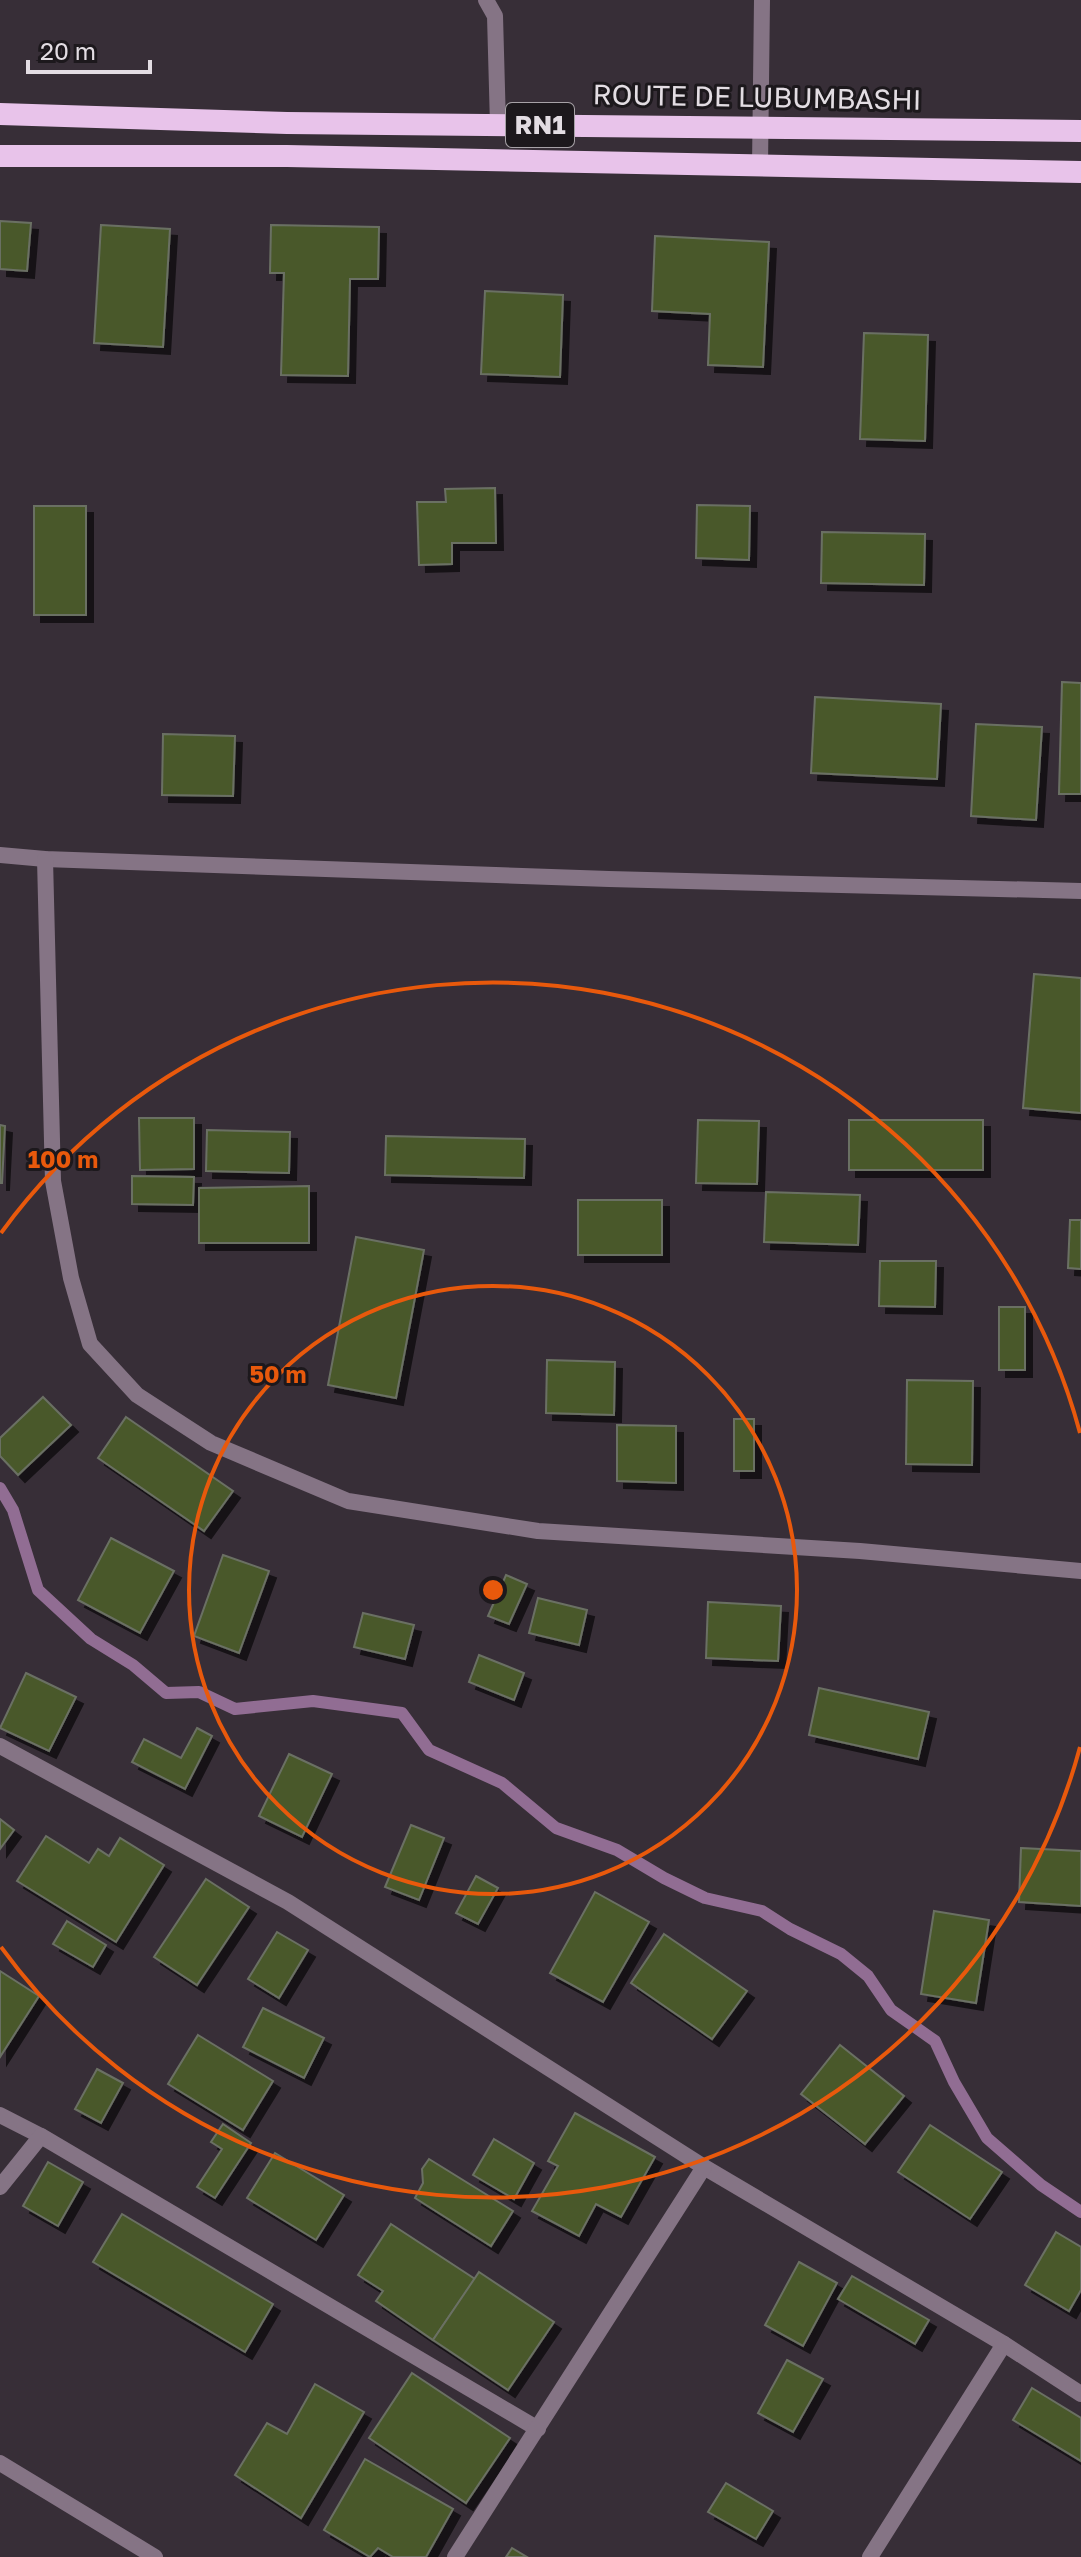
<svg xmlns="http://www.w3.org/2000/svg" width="1081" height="2557" font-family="'Golos Text',sans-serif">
	<defs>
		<filter id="shadow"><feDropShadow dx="7" dy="7" stdDeviation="0" flood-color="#0009"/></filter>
	</defs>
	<rect width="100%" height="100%" fill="#372e37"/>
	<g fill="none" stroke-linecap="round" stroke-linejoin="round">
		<polyline stroke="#916d93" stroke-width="12" points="0,1488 13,1510 38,1590 91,1639 133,1665 166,1693 199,1692 235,1709 313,1701 402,1713 429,1750 502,1783 556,1828 617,1850 664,1878 705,1898 762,1911 790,1929 841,1954 868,1976 891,2010 935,2041 954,2082 987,2138 1041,2185 1081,2212"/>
	</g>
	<g fill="#49582b" stroke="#6b7064" stroke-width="2" filter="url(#shadow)">
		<polygon points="0,221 31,223 27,271 0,269"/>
		<polygon points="101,225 170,229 163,347 94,343"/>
		<polygon points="271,225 379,227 378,279 350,279 348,376 281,375 284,273 270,273"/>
		<polygon points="655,236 769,242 763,367 708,365 710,314 652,311"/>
		<polygon points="485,291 563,295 560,377 481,374"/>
		<polygon points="864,333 928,335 925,441 860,439"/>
		<polygon points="495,488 496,543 452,543 452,564 419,565 417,502 446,502 445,489"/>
		<polygon points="697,505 750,506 749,560 696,558"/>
		<rect x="34" y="506" width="52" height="109"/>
		<polygon points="822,532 925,534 924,585 821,583"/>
		<polygon points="1062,682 1081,683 1081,794 1059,794"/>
		<polygon points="815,697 941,704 937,779 811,773"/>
		<polygon points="976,724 1042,727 1036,820 971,816"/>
		<polygon points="163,734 235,736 233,796 162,795"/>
		<polygon points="1034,974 1081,978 1081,1113 1023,1108"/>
		<polygon points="139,1118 194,1118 194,1169 140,1170"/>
		<polygon points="698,1120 759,1121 757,1184 696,1183"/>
		<rect x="849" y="1120" width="134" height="50"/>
		<polygon points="0,1125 5,1126 2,1183 0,1183"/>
		<polygon points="207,1130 290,1132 289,1173 206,1171"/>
		<polygon points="386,1136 525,1139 524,1178 385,1175"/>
		<polygon points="132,1176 194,1177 193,1205 132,1204"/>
		<polygon points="309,1186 309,1243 199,1243 199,1188"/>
		<polygon points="766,1192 860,1195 858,1245 764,1242"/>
		<rect x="578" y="1200" width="84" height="55"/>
		<polygon points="1070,1220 1081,1220 1081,1269 1068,1268"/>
		<polygon points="356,1237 424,1250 396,1398 328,1385"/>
		<polygon points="880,1261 936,1261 935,1307 879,1306"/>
		<rect x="999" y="1307" width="26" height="63"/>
		<polygon points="547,1360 615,1362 614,1415 546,1413"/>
		<polygon points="907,1380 973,1381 972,1465 906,1464"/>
		<polygon points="43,1397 71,1425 18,1475 0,1456 0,1438"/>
		<polygon points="126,1417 233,1491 204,1531 98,1458"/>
		<rect x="734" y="1419" width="20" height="52"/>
		<polygon points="617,1425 676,1426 676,1483 617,1481"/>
		<polygon points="111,1538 174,1571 140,1633 78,1600"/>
		<polygon points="223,1555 269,1571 239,1653 194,1636"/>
		<polygon points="506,1575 527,1584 509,1624 488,1616"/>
		<polygon points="538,1598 587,1610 579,1645 529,1633"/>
		<polygon points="708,1602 781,1606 778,1661 706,1658"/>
		<polygon points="363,1613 414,1625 405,1659 354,1647"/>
		<polygon points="479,1655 524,1673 514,1700 469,1682"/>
		<polygon points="26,1673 76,1697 49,1751 0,1728"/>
		<polygon points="819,1688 929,1712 918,1759 809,1735"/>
		<polygon points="197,1728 212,1736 185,1789 132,1762 144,1739 181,1758"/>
		<polygon points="289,1754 332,1774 302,1837 259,1816"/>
		<polygon points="0,1819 14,1830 0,1849"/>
		<polygon points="411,1825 444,1838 419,1900 385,1887"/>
		<polygon points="46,1836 89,1863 98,1849 109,1856 120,1838 164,1865 116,1942 17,1881"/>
		<polygon points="1021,1848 1081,1851 1081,1906 1019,1902"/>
		<polygon points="476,1876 498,1888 478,1924 456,1913"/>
		<polygon points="206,1879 249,1907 197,1985 154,1957"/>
		<polygon points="595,1892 649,1922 603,2002 550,1973"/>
		<polygon points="934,1911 989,1920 976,2003 921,1994"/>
		<polygon points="67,1921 106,1945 93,1967 53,1944"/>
		<polygon points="277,1932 308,1950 279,1998 248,1979"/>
		<polygon points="664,1934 747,1991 712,2039 631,1983"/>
		<polygon points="0,1971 39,1996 0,2057"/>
		<polygon points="263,2008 324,2038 304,2078 243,2047"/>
		<polygon points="198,2035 273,2081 243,2130 168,2084"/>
		<polygon points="840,2045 904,2096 865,2144 801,2094"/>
		<polygon points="97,2069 123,2083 101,2123 75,2109"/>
		<polygon points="575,2113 655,2157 621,2217 596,2204 579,2236 532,2211 558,2166 548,2161"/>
		<polygon points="223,2124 251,2143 215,2198 197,2187 222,2149 211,2142"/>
		<polygon points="930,2125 1002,2172 970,2219 898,2172"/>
		<polygon points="494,2139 534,2163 514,2199 473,2175"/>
		<polygon points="275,2153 344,2195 316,2240 247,2198"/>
		<polygon points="429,2159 513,2211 491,2246 415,2198 423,2183 422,2169"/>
		<polygon points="48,2162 83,2182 58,2226 23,2206"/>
		<polygon points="122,2214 273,2304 245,2352 93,2262"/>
		<polygon points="391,2224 475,2279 433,2340 376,2301 383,2291 358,2275"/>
		<polygon points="1056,2232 1081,2247 1081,2290 1069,2311 1025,2285"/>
		<polygon points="799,2262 837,2283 803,2346 765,2325"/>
		<polygon points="479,2272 554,2322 508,2390 433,2340"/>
		<polygon points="852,2276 929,2320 915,2344 838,2299"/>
		<polygon points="787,2360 823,2379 793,2432 758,2413"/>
		<polygon points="412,2373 510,2438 466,2503 369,2438"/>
		<polygon points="315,2384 364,2412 301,2518 235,2475 267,2423 287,2434"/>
		<polygon points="1032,2388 1081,2418 1081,2461 1013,2420"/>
		<polygon points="365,2459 453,2509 426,2557 393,2557 378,2548 370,2557 324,2530"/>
		<polygon points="726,2483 773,2511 756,2539 708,2512"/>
		<polygon points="512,2548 527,2557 506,2557"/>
	</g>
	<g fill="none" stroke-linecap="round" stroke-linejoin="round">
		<polyline stroke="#857485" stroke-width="16" points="486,0 495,16 498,125"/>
		<g stroke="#857485" stroke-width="16">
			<polyline points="760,166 762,0"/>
			<polyline points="0,855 45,859 609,879 1081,891"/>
			<polyline points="45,859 53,1181 71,1278 90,1344 137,1395 211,1443 348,1501 538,1531 860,1551 1081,1571"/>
			<polyline points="0,1746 288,1902 704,2167 1004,2344 1081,2394"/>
			<polyline points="0,2115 41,2136"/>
			<polyline points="0,2187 41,2136 538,2429"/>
			<polyline points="0,2463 155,2557"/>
			<polyline points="455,2557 704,2167"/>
			<polyline points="870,2557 1004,2344"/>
		</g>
		<g stroke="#e8c3ea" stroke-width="22">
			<polyline points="0,114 287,123 1081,131"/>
			<polyline points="0,156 287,156 1081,172"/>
		</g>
	</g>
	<g fill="none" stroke="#e8590c" stroke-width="4">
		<circle cx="493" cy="1590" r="304"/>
		<path d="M1080 1747A608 608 0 0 1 1 1947M1 1233A608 608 0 0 1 1080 1433"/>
	</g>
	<g text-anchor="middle" stroke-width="6" stroke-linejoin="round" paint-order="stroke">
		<rect fill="#1c181c" stroke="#a7a2a7" stroke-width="2" x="506" y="103" width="68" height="44" rx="6"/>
		<g font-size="26" font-weight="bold" fill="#e3dde3">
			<text x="540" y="134">RN1</text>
		</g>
		<g font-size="28" fill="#e3dde3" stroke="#1c181c">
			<text transform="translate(757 97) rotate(1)" y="10">ROUTE DE LUBUMBASHI</text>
		</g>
	</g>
	<circle cx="493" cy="1590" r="12" fill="#e8590c" stroke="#1c181c" stroke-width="4"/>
	<g font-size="24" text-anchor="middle" font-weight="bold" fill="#e8590c" stroke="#1c181c" stroke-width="6" stroke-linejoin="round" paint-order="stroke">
		<text x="63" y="1168">100 m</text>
		<text x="278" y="1383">50 m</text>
	</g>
	<path d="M28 60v12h122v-12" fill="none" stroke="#e3dde3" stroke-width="4"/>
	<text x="40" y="60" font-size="24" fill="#e3dde3" stroke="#1c181c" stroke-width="6" paint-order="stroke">20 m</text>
</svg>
